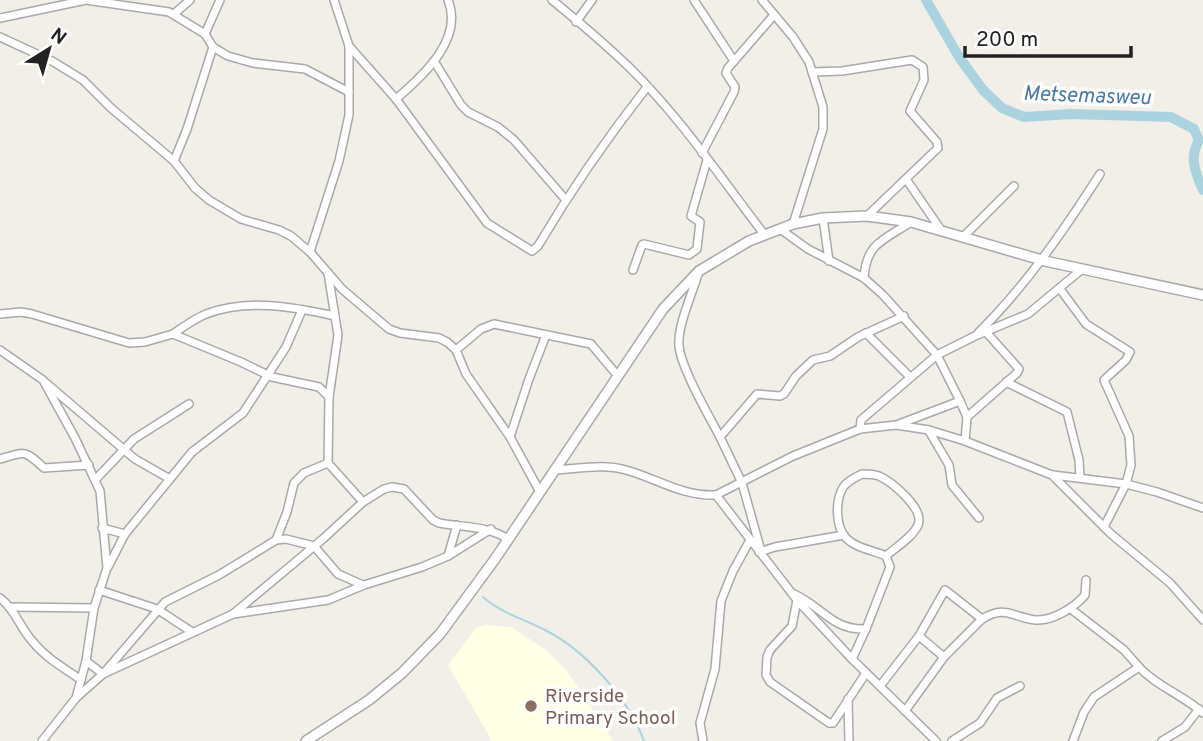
<svg xmlns="http://www.w3.org/2000/svg" width="1203" height="741" font-family="Overpass,sans-serif">
	<rect width="100%" height="100%" fill="#f2efe9"/>
	<polygon fill="#ffffe5" points="485,625 511,627 546,650 567,671 613,741 492,741 448,665 476,628"/>
	<g fill="none" stroke-linecap="round" stroke-linejoin="round">
		<path stroke="#aad3df" stroke-width="2" d="M483 597C501 613 524 619 545 630 585 650 629 699 644 741"/>
		<path stroke="#aad3df" stroke-width="10" d="M926 0 959 57 983 90 1002 108 1024 117 1071 114 1171 117 1194 129 1199 140C1189 158 1195 172 1203 190"/>
		<defs>
			<g id="minor">
				<path d="M552 0C578 21 605 44 629 67 680 117 721 178 764 234"/>
				<polyline points="694,0 734,61"/>
				<polyline points="762,0 793,37 809,62 823,107 823,129 793,224"/>
				<polyline points="174,14 190,0"/>
				<polyline points="0,18 86,0 169,12 205,34 213,47 228,56 253,63 305,69 349,92"/>
				<polyline points="576,22 592,0"/>
				<polyline points="205,34 220,0"/>
				<polyline points="0,37 52,61 83,80 111,108 174,161 195,188 209,200 241,219 279,230 291,236 310,252 342,289 389,329 400,333 439,338 447,342 456,350 466,374 510,437 540,492"/>
				<path d="M349 46 396 99 487 223 532 251 538 246C571 190 607 138 647 87"/>
				<polyline points="434,61 461,105 468,112 498,127 514,140 565,199"/>
				<polyline points="812,72 842,71 912,60 923,67 924,80 910,111 937,142 938,148 867,216"/>
				<path d="M396 99C423 76 464 39 448 0"/>
				<polyline points="702,153 734,92 735,87 726,73 728,68 774,15"/>
				<polyline points="174,161 187,129 213,47"/>
				<polyline points="906,179 941,230"/>
				<polyline points="823,218 829,261"/>
				<polyline points="780,229 808,249 864,278 883,295 937,355 960,401 899,424"/>
				<polyline points="964,236 1014,186"/>
				<polyline points="310,252 339,161 349,115 349,46 334,0"/>
				<polyline points="633,270 642,245 644,244 689,255 697,249 700,222 691,216 707,160"/>
				<path d="M699 271C693 292 677 326 679 346 681 368 709 416 720 437"/>
				<polyline points="328,273 338,335 329,397 328,463 363,502"/>
				<path d="M864 278C866 243 884 240 911 222"/>
				<polyline points="1060,289 1086,324 1130,352 1126,360 1104,380 1129,436 1131,465 1126,484 1157,492 1203,508"/>
				<polyline points="0,314 21,312 32,314 129,343 145,342 173,334 241,362 272,377 319,387 329,397"/>
				<polyline points="866,333 910,377"/>
				<path d="M978 333C1026 286 1064 230 1100 174"/>
				<path d="M173 334C183 327 194 319 206 314 247 298 294 307 335 316"/>
				<polyline points="0,350 43,380 75,438 100,491 107,568 94,608 86,661 76,698 42,741"/>
				<polyline points="456,350 481,329 494,324 591,344 617,375"/>
				<polyline points="1006,382 1067,412 1079,460 1080,478"/>
				<polyline points="46,383 135,459 170,479"/>
				<polyline points="960,401 967,417 965,441"/>
				<polyline points="967,417 1017,373 1019,369 986,332"/>
				<polyline points="860,429 861,420 937,355 975,336 1028,314 1081,270"/>
				<polyline points="929,431 949,465 952,485 979,518"/>
				<polyline points="510,437 529,379 546,335"/>
				<path d="M0 459C27 451 24 450 44 468L89 465"/>
				<path d="M554 470C577 469 603 463 626 470 658 479 681 496 716 495L797 600 852 659 936 741"/>
				<polyline points="1053,475 1126,484 1104,527"/>
				<polyline points="96,479 134,439 189,404"/>
				<polyline points="716,495 793,456 860,429 896,425 929,430 965,441 1052,475 1111,534 1170,583 1203,620"/>
				<polyline points="102,528 125,534"/>
				<polyline points="276,540 286,539 314,546 338,574 363,585"/>
				<polyline points="761,551 742,483 720,437 757,394 780,396 784,394 796,376 813,360 830,356 858,337 904,316"/>
				<polyline points="759,552 775,547 844,535"/>
				<polyline points="448,556 457,525"/>
				<polyline points="108,567 125,534 192,452 243,413 286,347 302,310"/>
				<polyline points="99,590 157,609 192,632"/>
				<path d="M794 594C823 607 831 630 866 629"/>
				<path d="M0 598C15 609 20 628 33 642 46 658 64 668 81 680"/>
				<polyline points="797,600 792,626 770,650 767,657 766,675 770,682 829,723 833,723 866,673"/>
				<polyline points="11,607 94,608"/>
				<polyline points="1071,609 1124,650 1139,667 1094,697 1084,712 1073,741"/>
				<polyline points="233,614 328,600 364,585 422,567 448,556 491,529"/>
				<polyline points="919,636 944,657 982,619"/>
				<path d="M852 659 866 629 890 567 886 556C873 550 857 549 846 538 835 526 835 499 844 486 849 480 856 477 862 474 868 474 873 474 879 476 892 482 925 509 918 525 913 537 895 548 886 556"/>
				<path d="M86 661 103 674 233 614 324 538 363 502 384 489 392 487 404 489 433 520 439 523C464 528 486 525 508 539"/>
				<path d="M1139 667C1156 686 1183 695 1203 713"/>
				<path d="M880 686 919 636 945 590 982 619C1005 605 1012 617 1036 620 1053 621 1075 607 1085 595L1086 580"/>
				<polyline points="77,697 103,674 165,602 219,575 276,540 287,512 294,483 304,473 328,463"/>
				<polyline points="848,699 849,741"/>
				<polyline points="905,711 944,657"/>
				<polyline points="703,741 700,723 715,669 721,601 733,571 750,540"/>
				<polyline points="952,741 980,723 997,698 1020,686"/>
				<polyline points="1162,741 1185,727 1199,709"/>
			</g>
			<polyline id="tertiary" points="306,741 369,700 402,673 440,634 495,559 663,309 699,271 749,241 793,224 823,218 867,216 911,222 1045,261 1203,295"/>
		</defs>
		<use href="#minor" stroke="#a9a9a9" stroke-width="10"/>
		<use href="#tertiary" stroke="#a9a9a9" stroke-width="12"/>
		<use href="#minor" stroke="#fff" stroke-width="7"/>
		<use href="#tertiary" stroke="#fff" stroke-width="9"/>
	</g>
	<circle fill="#8d6e63" stroke="#fff" stroke-width="2.5" cx="531" cy="706" r="7"/>
	<g text-anchor="middle" stroke-width="7" stroke-linejoin="round" paint-order="stroke">
		<g font-size="19" fill="#785e54" stroke="#fff" text-anchor="start">
			<text x="545" y="702">Riverside<tspan x="545" dy="22">Primary School</tspan></text>
		</g>
		<g font-size="21" font-style="italic" fill="#4a7aab" stroke="#fff">
			<text transform="translate(1087 95) rotate(2)" y="7">Metsemasweu</text>
		</g>
	</g>
	<g transform="translate(49 49) rotate(37)" stroke="#ffffff" stroke-width="5" paint-order="stroke">
	<path d="M0-5L12 26L0 18L-12 26Z" fill="#222222"/>
	<text y="-10" font-size="19" font-weight="bold" text-anchor="middle" fill="#222222">N</text>
	</g>
	<path d="M965 46v10h166v-10" fill="none" stroke="#222222" stroke-width="3.5"/>
	<text x="976" y="46" font-size="21" fill="#222222" stroke="#ffffff" stroke-width="5" paint-order="stroke">200 m</text>
</svg>
